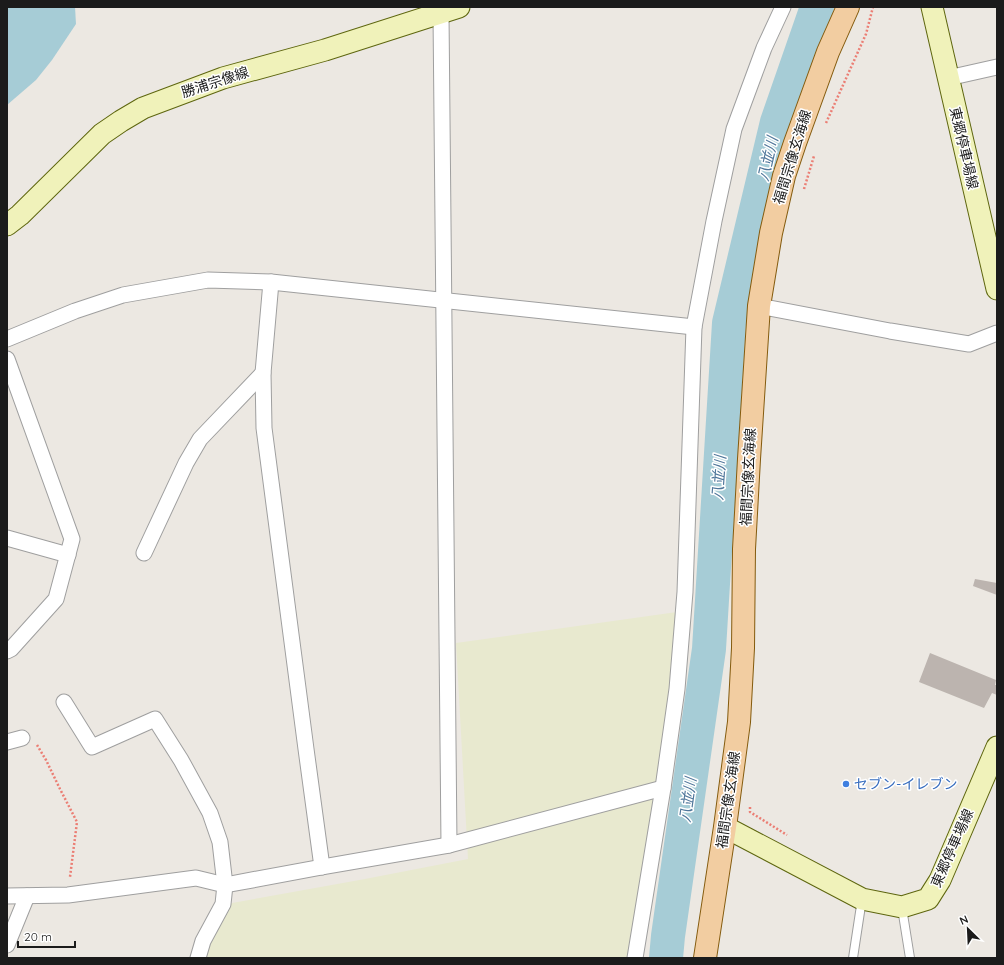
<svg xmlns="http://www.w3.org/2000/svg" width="1004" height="965" font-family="Quicksand,'Noto Sans JP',sans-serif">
	<rect width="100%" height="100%" fill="#ece8e2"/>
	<polygon fill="#e8e9cf" points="677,612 655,821 629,958 206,958 212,937 232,903 365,879 468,859 456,643"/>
	<polygon fill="#a6ccd6" points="7,7 75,7 76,24 52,60 36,80 7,105"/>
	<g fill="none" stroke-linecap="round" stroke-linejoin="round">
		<polyline stroke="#a6ccd6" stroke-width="34" points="666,958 668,936 709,649 729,323 777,122 817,7"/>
	</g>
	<g fill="#bcb4af">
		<polygon points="975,579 997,583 997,595 973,586"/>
		<polygon points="930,653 996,680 995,685 997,685 997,695 992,693 984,708 919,682"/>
	</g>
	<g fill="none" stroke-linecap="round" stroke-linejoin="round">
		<defs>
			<g id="lane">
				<polyline points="902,908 910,958"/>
				<polyline points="853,958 862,899"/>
			</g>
			<g id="street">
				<polyline points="441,14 449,845"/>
				<polyline points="948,78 997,67"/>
				<polyline points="271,282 263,373 264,428 306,749 322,867"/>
				<polyline points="759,306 890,331 969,344 997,333"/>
				<polyline points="7,339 75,311 123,295 208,280 271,282 694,327"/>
				<polyline points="7,359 72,539 56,599 11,649 7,651"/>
				<polyline points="7,538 68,555"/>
				<polyline points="144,553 186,463 200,439 263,373"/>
				<polyline points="64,702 92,747 155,719 181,760 210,813 220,842 225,885 223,904 203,941 198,958"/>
				<polyline points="7,742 22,738"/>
				<polyline points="7,896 68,895 196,878 225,885 322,867 449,845 663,788"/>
				<polyline points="7,945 27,896"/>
				<polyline points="635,958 663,788 677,689 685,592 694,327 714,221 734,129 764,48 783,7"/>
			</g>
			<g id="secondary">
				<polyline points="932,7 997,289"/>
				<polyline points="7,225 20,215 102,134 121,121 143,108 223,78 325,50 459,7"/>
				<polyline points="725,827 862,899 902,907 928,899 940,880 997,747"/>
			</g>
			<polyline id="primary" points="705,958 725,827 739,722 743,648 744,549 749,459 759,306 771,233 784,176 795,143 828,52 848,7"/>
		</defs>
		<use href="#lane" stroke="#9f9f9f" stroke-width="10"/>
		<use href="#street" stroke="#9f9f9f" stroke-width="17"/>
		<use href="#secondary" stroke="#5e660f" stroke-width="23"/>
		<use href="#primary" stroke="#845b0e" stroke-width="24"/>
		<g stroke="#eb7e74" stroke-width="2.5" stroke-dasharray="2 2" stroke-linecap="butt">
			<polyline points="826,123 866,34 873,7"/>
			<polyline points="804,189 814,156"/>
			<polyline points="37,745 46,760 60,789 77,822 70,877"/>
			<polyline points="750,807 750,812 787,835"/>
		</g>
		<use href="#lane" stroke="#fff" stroke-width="8"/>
		<use href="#street" stroke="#fff" stroke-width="15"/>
		<use href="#secondary" stroke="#f0f2ba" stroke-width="21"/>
		<use href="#primary" stroke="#f2cda1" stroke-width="22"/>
	</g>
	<circle fill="#3f7fe0" stroke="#fff" stroke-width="1.5" cx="846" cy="784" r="4"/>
	<g text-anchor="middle" stroke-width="3" stroke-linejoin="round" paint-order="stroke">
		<g font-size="14" fill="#1b1b1b" stroke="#fff">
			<text transform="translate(215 82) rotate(-18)" y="5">勝浦宗像線</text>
			<text transform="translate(964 148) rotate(77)" y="5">東郷停車場線</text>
			<text transform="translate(792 157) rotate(-73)" y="5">福間宗像玄海線</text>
			<text transform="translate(748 477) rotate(-87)" y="5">福間宗像玄海線</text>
			<text transform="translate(728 800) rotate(-82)" y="5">福間宗像玄海線</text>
			<text transform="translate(952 848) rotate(-66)" y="5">東郷停車場線</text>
		</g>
		<g font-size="14" fill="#366cbe" stroke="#fff" text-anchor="start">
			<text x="854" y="789">セブン-イレブン</text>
		</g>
		<g font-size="15" font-style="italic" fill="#4f769a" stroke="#fff">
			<text transform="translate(768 159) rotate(-77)" y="5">八並川</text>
			<text transform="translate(719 478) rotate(-86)" y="5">八並川</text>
			<text transform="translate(688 800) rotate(-82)" y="5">八並川</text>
		</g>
	</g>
	<rect width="1004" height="965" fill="none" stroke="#1b1b1b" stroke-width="16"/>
	<g transform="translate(968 929) rotate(336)" stroke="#ffffff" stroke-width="3" paint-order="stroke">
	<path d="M0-3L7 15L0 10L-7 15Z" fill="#1b1b1b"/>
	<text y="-6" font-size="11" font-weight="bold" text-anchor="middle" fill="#1b1b1b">N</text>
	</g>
	<path d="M18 941v6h57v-6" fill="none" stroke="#1b1b1b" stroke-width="2"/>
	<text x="24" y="941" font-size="12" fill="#1b1b1b" stroke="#ffffff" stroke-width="3" paint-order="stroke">20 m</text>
</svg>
